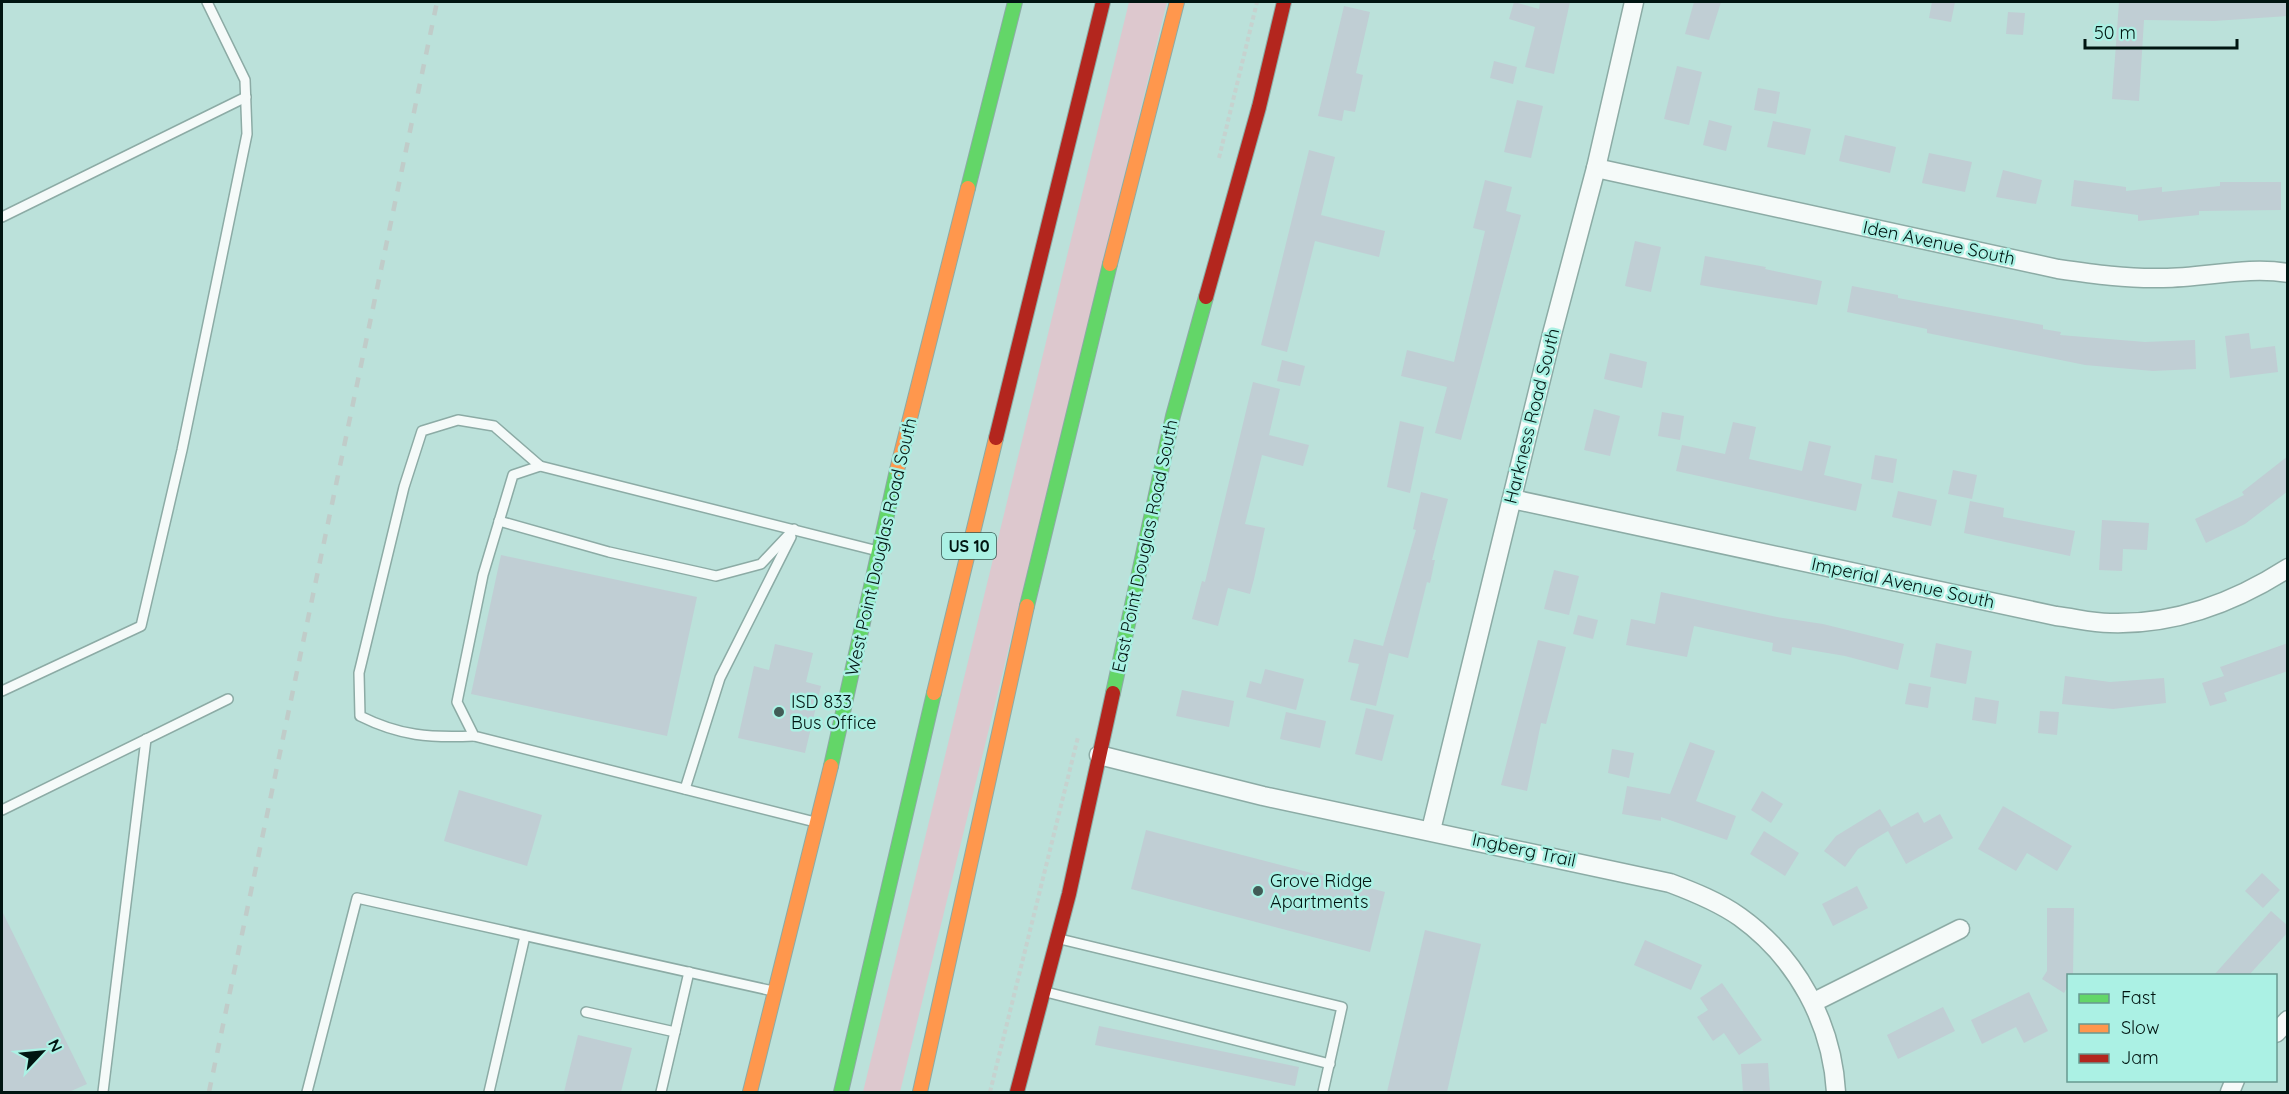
<svg xmlns="http://www.w3.org/2000/svg" width="2289" height="1094" font-family="Quicksand,sans-serif">
	<rect width="100%" height="100%" fill="#bbe1da"/>
	<polygon fill="#ddc8ce" points="1129,2 1167,2 900,1092 863,1092"/>
	<g fill="#c0ced4">
		<polygon points="1514,2 1539,9 1540,2 1570,2 1554,74 1525,67 1535,27 1509,19"/>
		<polygon points="1694,2 1721,2 1709,40 1685,34"/>
		<polygon points="1932,2 1955,2 1951,22 1929,18"/>
		<polygon points="2119,2 2288,2 2288,16 2214,21 2144,20 2139,101 2112,99"/>
		<polygon points="1344,6 1370,12 1356,73 1363,75 1355,112 1344,110 1342,121 1318,116"/>
		<polygon points="2008,12 2025,13 2023,35 2006,34"/>
		<polygon points="1494,61 1517,67 1513,84 1490,78"/>
		<polygon points="1677,66 1702,72 1689,125 1664,119"/>
		<polygon points="1758,88 1780,92 1776,114 1754,110"/>
		<polygon points="1517,100 1543,106 1531,158 1504,152"/>
		<polygon points="1709,120 1732,126 1726,151 1703,145"/>
		<polygon points="1773,121 1811,129 1805,155 1767,147"/>
		<polygon points="1845,135 1896,147 1890,173 1839,161"/>
		<polygon points="1309,150 1335,157 1321,215 1385,231 1379,257 1315,241 1287,352 1261,345"/>
		<polygon points="1929,153 1972,162 1965,192 1922,183"/>
		<polygon points="2003,170 2042,180 2036,204 1996,197"/>
		<polygon points="1485,180 1512,187 1506,211 1521,215 1461,440 1435,433 1447,387 1401,376 1407,350 1454,362 1485,231 1473,228"/>
		<polygon points="2074,180 2126,187 2126,191 2162,187 2162,192 2220,186 2220,182 2281,182 2281,210 2199,211 2199,215 2138,221 2138,215 2071,206"/>
		<polygon points="1635,241 1661,247 1651,292 1625,286"/>
		<polygon points="1705,256 1766,267 1765,269 1822,281 1817,305 1700,285"/>
		<polygon points="1852,286 1898,295 1898,298 2043,325 2043,329 2061,332 2060,335 2145,342 2195,340 2196,369 2153,371 2085,365 1927,333 1927,329 1847,312"/>
		<polygon points="2249,333 2251,349 2275,346 2278,372 2230,378 2225,336"/>
		<polygon points="1610,353 1647,362 1642,388 1604,379"/>
		<polygon points="1282,360 1305,366 1300,386 1277,381"/>
		<polygon points="1253,382 1280,389 1269,435 1309,445 1303,466 1262,455 1245,524 1265,528 1254,579 1250,594 1228,588 1218,626 1192,619 1202,581 1205,582"/>
		<polygon points="1594,409 1620,416 1610,456 1584,450"/>
		<polygon points="1662,412 1684,416 1680,440 1658,436"/>
		<polygon points="1400,421 1424,427 1410,493 1387,487"/>
		<polygon points="1733,422 1756,427 1749,459 1802,471 1809,441 1831,446 1824,475 1862,484 1856,511 1676,471 1682,445 1725,454"/>
		<polygon points="1875,455 1897,459 1893,483 1871,479"/>
		<polygon points="2288,456 2288,491 2245,524 2206,543 2195,519 2244,495 2242,492"/>
		<polygon points="1953,470 1977,475 1972,499 1948,494"/>
		<polygon points="1898,491 1937,500 1931,526 1892,517"/>
		<polygon points="1421,492 1448,499 1432,560 1435,560 1430,583 1427,582 1408,658 1389,653 1376,706 1350,700 1359,664 1348,662 1354,639 1383,646 1416,530 1413,529"/>
		<polygon points="1970,501 2004,508 2003,517 2075,531 2070,556 1964,533"/>
		<polygon points="2102,520 2149,523 2147,550 2123,549 2122,571 2099,570"/>
		<polygon points="501,555 697,597 667,736 471,694"/>
		<polygon points="1554,570 1579,576 1569,615 1544,609"/>
		<polygon points="1661,592 1777,617 1823,624 1904,644 1898,670 1845,656 1792,647 1791,655 1772,651 1773,643 1694,626 1687,657 1626,645 1631,619 1655,624"/>
		<polygon points="1578,615 1598,620 1593,639 1573,634"/>
		<polygon points="1538,640 1566,647 1546,724 1541,723 1527,791 1501,785"/>
		<polygon points="1936,643 1972,651 1966,684 1930,677"/>
		<polygon points="2288,643 2288,671 2224,693 2227,701 2210,706 2202,683 2224,676 2220,667"/>
		<polygon points="775,644 813,653 806,682 821,686 805,753 738,738 754,666 769,670"/>
		<polygon points="1265,669 1304,679 1296,710 1246,697 1250,681 1261,684"/>
		<polygon points="2065,676 2110,682 2164,678 2166,703 2113,709 2062,704"/>
		<polygon points="1909,683 1931,687 1928,708 1905,704"/>
		<polygon points="1182,690 1234,701 1229,727 1176,716"/>
		<polygon points="1975,697 1999,701 1996,724 1972,720"/>
		<polygon points="1366,708 1394,715 1382,761 1355,754"/>
		<polygon points="2040,711 2059,712 2057,735 2038,733"/>
		<polygon points="1286,712 1326,721 1320,748 1280,739"/>
		<polygon points="1690,742 1715,751 1696,801 1736,816 1727,840 1661,817 1661,821 1622,814 1627,786 1670,794"/>
		<polygon points="1612,749 1634,753 1629,778 1608,773"/>
		<polygon points="459,790 542,815 527,866 444,841"/>
		<polygon points="1762,791 1783,804 1771,823 1751,810"/>
		<polygon points="2003,806 2072,846 2057,871 2027,853 2016,871 1978,849"/>
		<polygon points="1880,809 1891,827 1918,812 1924,823 1940,814 1953,838 1906,864 1888,831 1858,849 1845,867 1824,851 1836,836"/>
		<polygon points="1146,830 1385,892 1370,952 1131,889"/>
		<polygon points="1764,831 1799,853 1785,876 1750,854"/>
		<polygon points="2262,873 2280,890 2263,908 2245,891"/>
		<polygon points="1857,886 1868,908 1833,926 1822,904"/>
		<polygon points="2047,908 2074,908 2073,975 2068,975 2068,986 2064,993 2042,979 2047,971"/>
		<polygon points="2,911 87,1084 69,1092 2,1092"/>
		<polygon points="2271,911 2288,926 2288,932 2249,975 2214,975"/>
		<polygon points="1425,930 1481,944 1447,1092 1387,1092"/>
		<polygon points="1645,940 1702,965 1691,990 1634,965"/>
		<polygon points="1722,983 1762,1040 1739,1055 1724,1033 1713,1041 1697,1017 1708,1010 1700,998"/>
		<polygon points="2029,992 2048,1031 2024,1043 2016,1027 1982,1044 1971,1020"/>
		<polygon points="1943,1007 1955,1031 1898,1059 1887,1035"/>
		<polygon points="1099,1026 1299,1067 1295,1086 1095,1045"/>
		<polygon points="578,1035 632,1048 621,1092 564,1092"/>
		<polygon points="1768,1063 1770,1092 1743,1092 1741,1064"/>
	</g>
	<g fill="none" stroke-linecap="round" stroke-linejoin="round">
		<defs>
			<g id="lane">
				<polyline points="2,217 246,97"/>
				<polyline points="499,521 609,552 716,576 761,564 794,529"/>
				<polyline points="2,691 141,626 182,450 247,134 245,80 207,2"/>
				<path d="M474 736C430 738 400 736 360 716L359 673 404 487 422 431 458 420 494 426 540 466"/>
				<polyline points="685,789 720,678 791,537"/>
				<polyline points="2,810 228,699"/>
				<polyline points="815,822 474,736 457,702 483,575 513,475 540,466 878,551"/>
				<polyline points="1060,939 1342,1007 1323,1092"/>
				<polyline points="1046,992 1330,1064"/>
				<polyline points="586,1012 675,1032"/>
				<polyline points="103,1092 146,739"/>
				<polyline points="307,1092 357,898 773,991"/>
				<polyline points="489,1092 525,936"/>
				<polyline points="661,1092 689,972"/>
			</g>
			<g id="street">
				<path d="M1596 168 2058 269C2093 274 2128 279 2163 278 2204 278 2247 266 2288 273"/>
				<path d="M1512 499 2056 616C2074 618 2092 623 2110 623 2174 625 2235 602 2288 568"/>
				<path d="M1099 755 1263 796 1670 883C1694 892 1719 902 1740 917 1797 958 1832 1023 1836 1092"/>
				<polyline points="1431,830 1552,334 1596,168 1634,2"/>
				<polyline points="1814,1002 1960,929"/>
				<polyline points="2276,1033 2288,1020"/>
				<polyline points="2230,1092 2235,1080"/>
			</g>
			<g id="fast">
				<polyline points="968,188 1015,2"/>
				<polyline points="1027,606 1110,264"/>
				<polyline points="1113,693 1173,416 1206,297"/>
				<polyline points="831,766 897,470"/>
				<polyline points="841,1092 934,693"/>
			</g>
			<g id="slow">
				<polyline points="1110,264 1177,2"/>
				<polyline points="897,470 968,188"/>
				<polyline points="934,693 996,438"/>
				<polyline points="750,1092 831,766"/>
				<polyline points="920,1092 1027,606"/>
			</g>
			<g id="jam">
				<polyline points="1206,297 1259,107 1284,2"/>
				<polyline points="996,438 1103,2"/>
				<polyline points="1017,1092 1069,894 1113,693"/>
			</g>
		</defs>
		<use href="#lane" stroke="#8caba5" stroke-width="12"/>
		<use href="#street" stroke="#8caba5" stroke-width="21"/>
		<use href="#fast" stroke="#8caba5" stroke-width="16"/>
		<use href="#slow" stroke="#8caba5" stroke-width="16"/>
		<use href="#jam" stroke="#8caba5" stroke-width="16"/>
		<g stroke="#c6d2cf" stroke-width="4" stroke-dasharray="4.5 3" stroke-linecap="butt">
			<polyline points="1219,158 1257,2"/>
			<polyline points="990,1092 1078,737"/>
		</g>
		<use href="#lane" stroke="#f5faf9" stroke-width="9"/>
		<use href="#street" stroke="#f5faf9" stroke-width="18"/>
		<use href="#fast" stroke="#63d668" stroke-width="14"/>
		<use href="#slow" stroke="#ff974d" stroke-width="14"/>
		<use href="#jam" stroke="#b3261e" stroke-width="14"/>
		<polyline stroke="#c0ccc9" stroke-width="4.5" stroke-dasharray="10 10" stroke-linecap="butt" points="209,1092 437,2"/>
	</g>
	<g fill="#415c57" stroke="#abf1e4" stroke-width="2">
		<circle cx="779" cy="712" r="6"/>
		<circle cx="1258" cy="891" r="6"/>
	</g>
	<g text-anchor="middle" stroke-width="5" stroke-linejoin="round" paint-order="stroke">
		<rect fill="#abf1e4" stroke="#335750" stroke-width="1.5" x="942" y="533" width="54" height="26" rx="4.5"/>
		<g font-size="16" font-weight="bold" fill="#001511">
			<text x="969" y="552">US 10</text>
		</g>
		<g font-size="18" fill="#001511" stroke="#abf1e4">
			<text transform="translate(1939 243) rotate(12)" y="6">Iden Avenue South</text>
			<text transform="translate(1532 416) rotate(-76)" y="6">Harkness Road South</text>
			<text transform="translate(1145 546) rotate(-78)" y="6">East Point Douglas Road South</text>
			<text transform="translate(881 547) rotate(-77)" y="6">West Point Douglas Road South</text>
			<text transform="translate(1903 583) rotate(12)" y="6">Imperial Avenue South</text>
			<text transform="translate(1524 850) rotate(12)" y="6">Ingberg Trail</text>
		</g>
		<g font-size="18" fill="#001511" stroke="#abf1e4" text-anchor="start">
			<text x="791" y="708">ISD 833<tspan x="791" dy="21">Bus Office</tspan></text>
			<text x="1270" y="887">Grove Ridge<tspan x="1270" dy="21">Apartments</tspan></text>
		</g>
	</g>
	<rect width="2289" height="1094" fill="none" stroke="#001511" stroke-width="6"/>
	<rect x="2067" y="974" width="210" height="108" fill="#abf1e4" stroke="#679990" stroke-width="1.5"/>
	<rect x="2079" y="994" width="30" height="9" fill="#63d668" stroke="#679990" stroke-width="1.5"/>
	<text x="2121" y="1004" font-size="18" fill="#001511">Fast</text>
	<rect x="2079" y="1024" width="30" height="9" fill="#ff974d" stroke="#679990" stroke-width="1.5"/>
	<text x="2121" y="1034" font-size="18" fill="#001511">Slow</text>
	<rect x="2079" y="1054" width="30" height="9" fill="#b3261e" stroke="#679990" stroke-width="1.5"/>
	<text x="2121" y="1064" font-size="18" fill="#001511">Jam</text>
	<g transform="translate(42 1052) rotate(64)" stroke="#abf1e4" stroke-width="4.5" paint-order="stroke">
	<path d="M0-4.5L10 22L0 15L-10 22Z" fill="#001511"/>
	<text y="-9" font-size="16" font-weight="bold" text-anchor="middle" fill="#001511">N</text>
	</g>
	<path d="M2085 39v9h152v-9" fill="none" stroke="#001511" stroke-width="3"/>
	<text x="2094" y="39" font-size="18" fill="#001511" stroke="#abf1e4" stroke-width="4.5" paint-order="stroke">50 m</text>
</svg>
